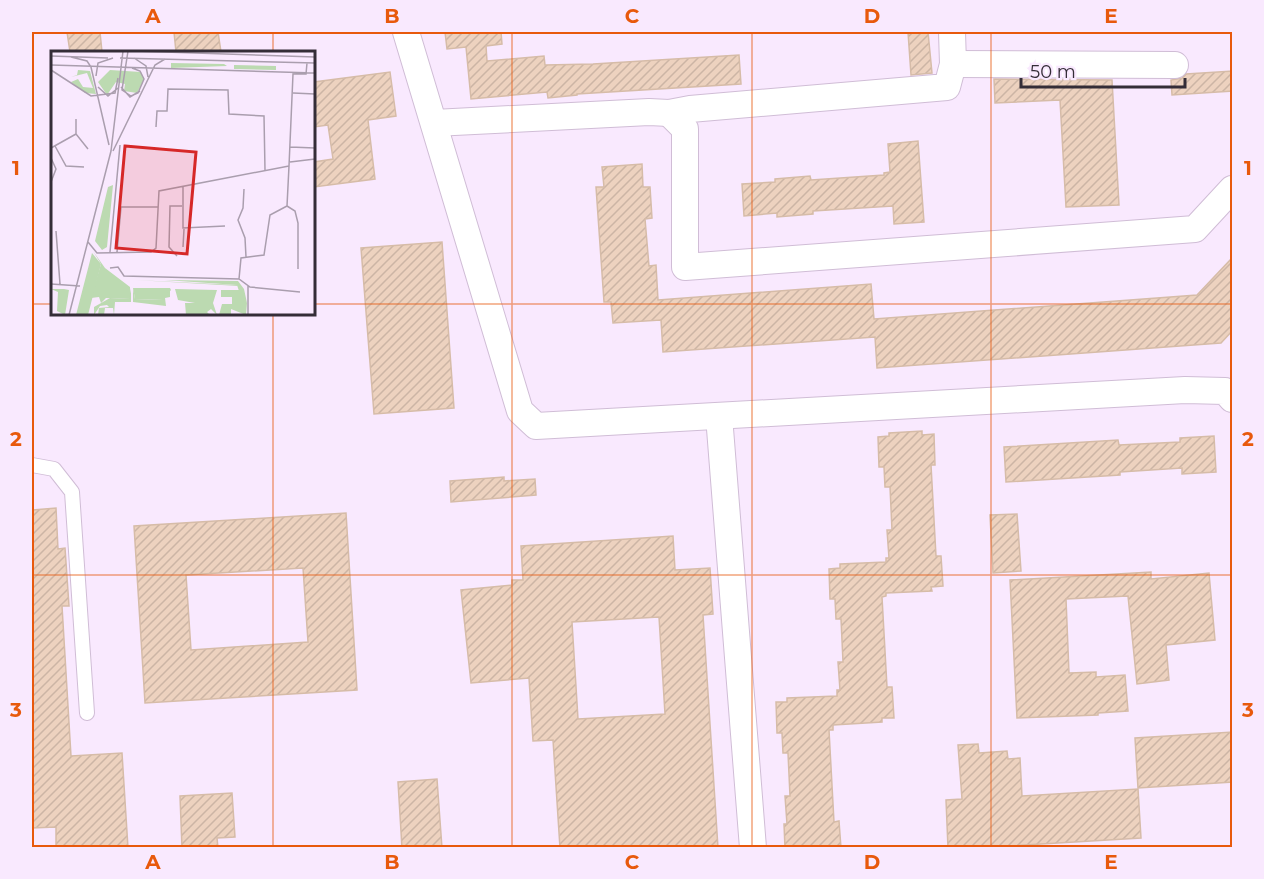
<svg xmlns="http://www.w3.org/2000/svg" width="1264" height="879" font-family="Montserrat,sans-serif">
	<defs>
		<pattern id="building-hatch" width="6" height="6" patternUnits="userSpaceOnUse" patternTransform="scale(1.5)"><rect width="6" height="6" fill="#edd2bf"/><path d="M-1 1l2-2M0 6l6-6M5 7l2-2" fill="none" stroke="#ccb5a5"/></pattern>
	</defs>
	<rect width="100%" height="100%" fill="#f9e9fe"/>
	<g fill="url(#building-hatch)" stroke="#d6bca8" stroke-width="1.5" fill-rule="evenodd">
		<polygon points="67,32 100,32 102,52 70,52"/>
		<polygon points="174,32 218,32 221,52 176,52"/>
		<polygon points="445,32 501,32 502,44 486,46 487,61 544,56 545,65 593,64 739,55 741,84 577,94 577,95 548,98 547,92 471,99 466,47 447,49"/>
		<polygon points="908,32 928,32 932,73 911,75"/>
		<polygon points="1233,71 1233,91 1172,95 1171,80 1182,78 1186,74"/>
		<polygon points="390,72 396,116 368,120 375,179 314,187 314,162 333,159 328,125 314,127 314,82"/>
		<polygon points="994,79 1112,80 1119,205 1066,207 1060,100 995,103"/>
		<polygon points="918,141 924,222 894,224 893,206 813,211 813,214 777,217 777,213 744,216 742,184 775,182 775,179 810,176 811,180 884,175 884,173 890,172 888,144"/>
		<polygon points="642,164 643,187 650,187 652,218 645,219 649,266 656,265 658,300 871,284 874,319 1197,295 1233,257 1233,330 1221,343 877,368 875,337 663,352 661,320 613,323 611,302 604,302 596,187 604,187 602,167"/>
		<polygon points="442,242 454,408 374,414 361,248"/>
		<polygon points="922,431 922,435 934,434 935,465 931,465 936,556 941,556 943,586 931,587 932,591 886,593 886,596 882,597 887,687 892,687 894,718 882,718 882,722 833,725 833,730 829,730 834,822 839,821 841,848 785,848 784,824 787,824 785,796 790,796 788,753 783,753 782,733 777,733 776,702 787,702 787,698 837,696 837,690 840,690 838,662 843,662 841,619 836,619 835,599 830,599 829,569 840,568 840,564 886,562 886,558 889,558 887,530 892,530 890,487 885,487 884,467 879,467 878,437 889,436 889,433"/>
		<polygon points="1214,436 1216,472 1182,474 1182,468 1120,472 1120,475 1006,482 1004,447 1118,440 1119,445 1180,442 1180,438"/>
		<polygon points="504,477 504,481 535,479 536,495 451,502 450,481"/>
		<polygon points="56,508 58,549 65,548 69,606 62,606 71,756 122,753 128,848 56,848 56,827 32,828 32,516 33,516 33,510"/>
		<path d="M346 513 357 690 145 703 134 526ZM303 568 308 642 191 650 186 575Z"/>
		<polygon points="1017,514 1021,571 993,573 990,515"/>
		<path d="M673 536 675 570 710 568 713 614 703 615 718 848H560L553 740 533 741 529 678 471 683 461 590 512 585V580H523L521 546ZM659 617 665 714 578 719 572 622Z"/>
		<polygon points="1151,572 1151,579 1209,573 1215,640 1166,645 1169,680 1137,684 1128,596 1066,599 1069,673 1096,672 1096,677 1125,675 1128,711 1098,713 1098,715 1017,718 1010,580"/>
		<polygon points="1233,732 1233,782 1138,788 1135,738"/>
		<polygon points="978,744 979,753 1007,751 1008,759 1020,758 1022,796 1138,789 1141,838 977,848 948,848 946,800 962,799 958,745"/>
		<polygon points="437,779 442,848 402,848 398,782"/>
		<polygon points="232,793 235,837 217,838 218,848 182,848 180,796"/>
	</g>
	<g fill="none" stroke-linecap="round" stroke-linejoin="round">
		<defs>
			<polyline id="service" points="32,465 54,469 72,492 87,713"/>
			<g id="minor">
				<polyline points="406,32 520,411 536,426 1185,390 1225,391 1232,399"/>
				<polyline points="953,64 1175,65"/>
				<polyline points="669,113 685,129 685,267 1195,229 1232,189"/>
				<polyline points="434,123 649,112 669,113 690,109 947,87 953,64 952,32"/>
				<polyline points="719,416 753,848"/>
			</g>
		</defs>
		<use href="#service" stroke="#d0bdd6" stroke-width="16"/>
		<use href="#minor" stroke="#d0bdd6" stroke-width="28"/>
		<use href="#service" stroke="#fff" stroke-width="14"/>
		<use href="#minor" stroke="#fff" stroke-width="26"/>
	</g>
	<path fill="none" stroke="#e8590c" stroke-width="1.5" stroke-opacity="0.55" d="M273 32V52M512 32V848M752 32V848M991 32V848M32 304H52M314 304H1232M273 314V848M32 575H1232"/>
	<g transform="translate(51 51)">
		<rect width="264" height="264" fill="#f9e9fe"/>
		<path d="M120 12 173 13 176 15 120 17ZM183 14 225 15V19L183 18ZM27 19 39 20 45 43 34 42 20 31 27 28 32 36 42 37 36 22 20 26 26 24ZM59 19 90 21 93 28 86 42 73 40 74 33 65 31 56 44 47 31ZM42 200 54 217 79 236V248L55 247 50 252 48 246 40 247 50 213ZM84 229 186 234 188 235 189 236 191 240V246L196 252 195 264 180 258V264H168L171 253H181V246H170V239H188V235ZM82 237H119L120 239 112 249 84 248ZM0 238H13L18 239 14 264 6 260 7 241ZM124 238 166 239 162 252 166 264 160 258 156 261 159 264H135L134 252H144L127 249Z" fill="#bcdab1"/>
		<path d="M62 134 56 196 51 199 44 190 57 136ZM41 202 50 213 37 264H25ZM114 229 187 230 193 238 196 252 191 249 186 234ZM80 237V251H64L63 264 62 257H54L53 264H47L48 257 58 256 56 254 49 255 43 264V256L59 247 78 248ZM82 237 84 248 111 249 119 238V246L114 247 115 255 82 251Z" fill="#bcdab1"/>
		<path fill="none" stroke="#aa9eae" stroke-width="1.5" d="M77 0 71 39 80 45 87 42 93 28 89 20 81 17M83 0 264 6M0 5 57 7M20 6 36 10 40 16 58 94M69 7 264 12M83 7 95 15 97 26M0 14 264 22M0 19 40 45 64 42 67 27M45 25 47 12 62 7M47 36 57 45 67 37M70 36 79 46 89 40M242 42 264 43M25 68V83L37 98M105 76 106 60H116L117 38 177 39 178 63 213 65 214 119M4 95 15 115 33 116M239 96 264 97M0 97 25 83M62 100 104 14 114 8M0 107 5 118 0 131M239 111 264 108M132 135V177L174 175M193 138 192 157 187 169 194 187 195 206M5 180 9 233M37 191 46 202 100 201 105 197 108 140 238 115M132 196 133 178M59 201 69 94M66 201 70 156H107M126 205 118 196 119 155H131M59 217 67 216 73 225 188 228 199 236 249 241M247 218V172L244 160 236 155 238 115 242 23H255L256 12M188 228 190 207 213 204 219 164 236 155M0 233 29 235M197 235V264M18 264 60 100 72 0"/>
		<path fill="#d62828" fill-opacity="0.15" stroke="#d62828" stroke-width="3" d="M74 95 145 101 136 203 65 197Z"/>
		<rect width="264" height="264" fill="none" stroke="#342d37" stroke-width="3"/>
	</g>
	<rect width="1264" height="879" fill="none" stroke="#f9e9fe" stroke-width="66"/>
	<path d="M1021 78v9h164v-9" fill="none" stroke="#342d37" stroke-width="3"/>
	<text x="1030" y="78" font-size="18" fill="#342d37" stroke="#f9e9fe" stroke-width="4.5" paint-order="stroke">50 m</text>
	<rect x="33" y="33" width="1198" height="813" fill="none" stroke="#e8590c" stroke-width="2"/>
	<g font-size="20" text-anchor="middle" font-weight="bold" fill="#e8590c">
		<text x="153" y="23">A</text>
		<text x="392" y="23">B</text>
		<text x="632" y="23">C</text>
		<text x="872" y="23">D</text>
		<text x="1111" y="23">E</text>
		<text x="16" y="175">1</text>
		<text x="1248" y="175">1</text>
		<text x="16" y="446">2</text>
		<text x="1248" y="446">2</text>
		<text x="16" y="717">3</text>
		<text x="1248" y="717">3</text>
		<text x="153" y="869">A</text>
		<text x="392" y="869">B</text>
		<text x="632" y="869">C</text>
		<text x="872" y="869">D</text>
		<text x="1111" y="869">E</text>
	</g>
</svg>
